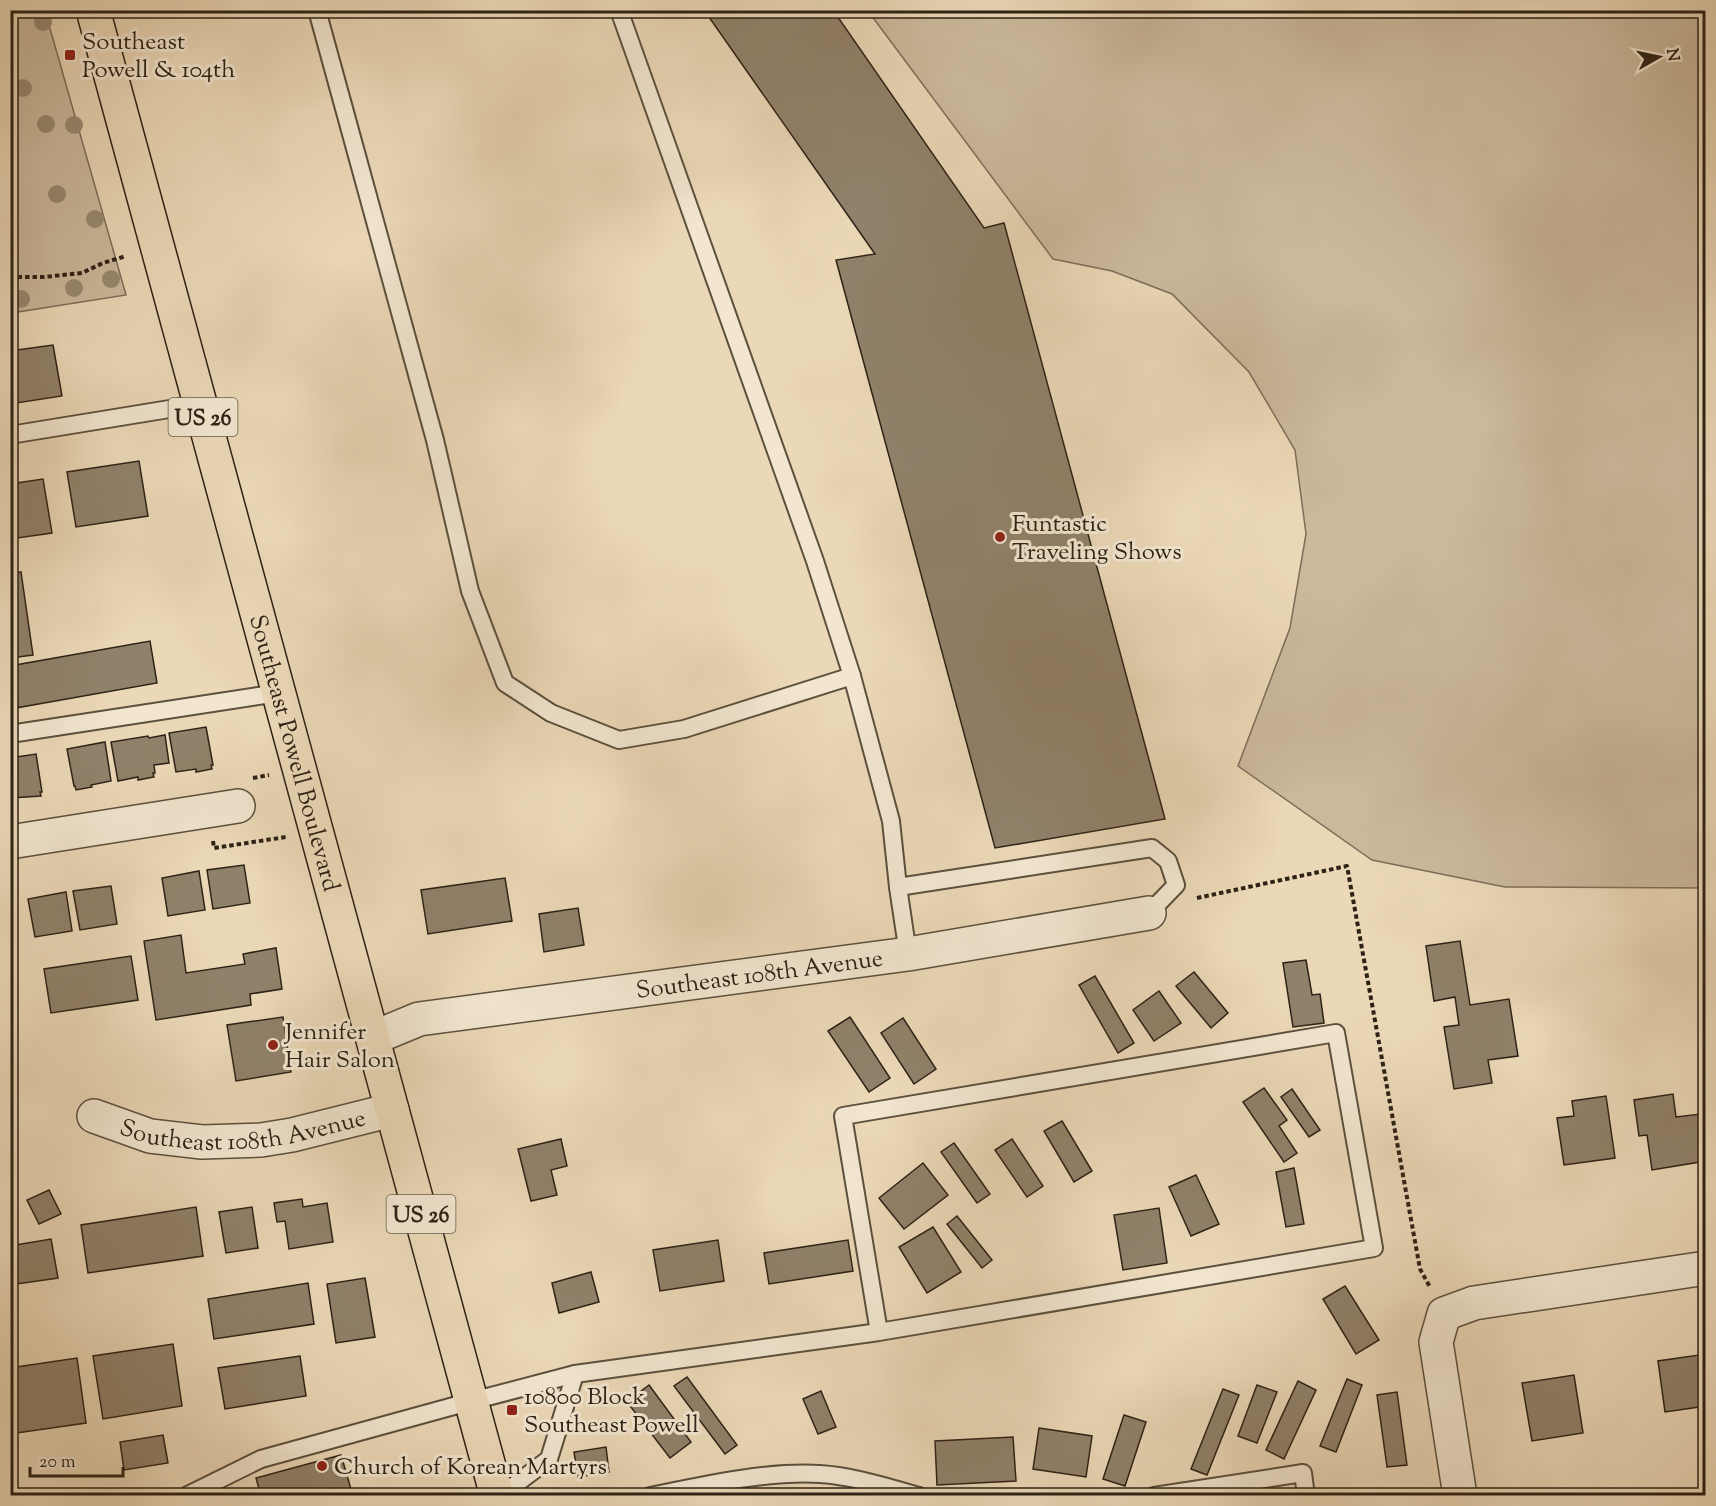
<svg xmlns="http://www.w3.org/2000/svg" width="1716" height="1506" font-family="'Sorts Mill Goudy',serif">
	<rect width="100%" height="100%" fill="#ebd8b7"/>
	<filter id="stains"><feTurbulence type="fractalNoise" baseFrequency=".00333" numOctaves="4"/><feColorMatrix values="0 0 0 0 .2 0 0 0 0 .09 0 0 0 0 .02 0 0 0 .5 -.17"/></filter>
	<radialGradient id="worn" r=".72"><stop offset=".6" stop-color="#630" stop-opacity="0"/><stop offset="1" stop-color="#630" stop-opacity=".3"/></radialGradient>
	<g fill="#cbb99c" stroke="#7c6e59" stroke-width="1.5">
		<polygon points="11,10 45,11 126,295 11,313"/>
		<polygon points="868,11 1705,11 1705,888 1505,887 1372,860 1238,766 1290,628 1306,534 1295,450 1249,372 1172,294 1112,271 1053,259"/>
	</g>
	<g fill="#90816a" stroke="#2d2216" stroke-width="1.5">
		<polygon points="704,10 833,10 984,228 1004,223 1165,819 995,848 836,260 875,254"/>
		<polygon points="53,345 62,396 10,404 10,351"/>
		<polygon points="139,461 148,516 76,527 67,472"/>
		<polygon points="43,479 52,533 10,539 10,484"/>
		<polygon points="21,572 33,655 10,658 10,574"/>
		<polygon points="150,641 157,683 10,709 10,666"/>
		<polygon points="206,727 213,765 211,765 212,769 196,772 196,769 176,772 169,733"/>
		<polygon points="165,735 169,763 154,765 155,773 153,773 154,777 138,780 138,777 118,781 111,742 148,736 149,738"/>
		<polygon points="105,742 111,781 91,785 92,787 76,790 75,786 74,786 67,749"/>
		<polygon points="36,754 42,792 40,792 41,796 10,798 10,758"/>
		<polygon points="244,865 250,903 213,909 207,870"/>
		<polygon points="199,871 205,910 168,916 162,878"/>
		<polygon points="505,878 512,921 428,934 421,890"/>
		<polygon points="111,886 117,924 80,930 73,891"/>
		<polygon points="66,892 72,931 35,937 28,899"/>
		<polygon points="578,908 584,945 544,952 539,914"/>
		<polygon points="181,935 186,973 245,964 243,954 276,948 282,989 250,994 251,1005 156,1020 144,941"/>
		<polygon points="1460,941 1470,1005 1509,999 1518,1056 1488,1060 1492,1083 1454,1089 1444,1027 1459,1025 1455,997 1434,1001 1426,946"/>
		<polygon points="131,956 138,1000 51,1013 44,969"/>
		<polygon points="1306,960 1312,995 1320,994 1324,1023 1293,1027 1283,963"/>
		<polygon points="1194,972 1228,1013 1211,1028 1176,986"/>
		<polygon points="1095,976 1134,1043 1118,1053 1079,985"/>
		<polygon points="1159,991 1181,1023 1154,1041 1133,1010"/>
		<polygon points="283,1017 291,1072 236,1081 227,1025"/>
		<polygon points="850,1017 890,1078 869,1092 828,1031"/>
		<polygon points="903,1018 936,1069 914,1084 881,1033"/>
		<polygon points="1264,1088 1287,1120 1279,1126 1297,1153 1284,1162 1243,1102"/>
		<polygon points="1292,1089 1320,1130 1309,1137 1281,1097"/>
		<polygon points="1673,1094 1676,1117 1701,1114 1706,1141 1706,1161 1652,1170 1647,1135 1639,1136 1634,1100"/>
		<polygon points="1606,1096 1615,1158 1564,1165 1557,1118 1574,1116 1572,1101"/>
		<polygon points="1062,1121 1092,1171 1074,1182 1044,1131"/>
		<polygon points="561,1139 567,1166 551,1170 557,1195 531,1201 518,1149"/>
		<polygon points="1012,1139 1043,1186 1027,1197 995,1150"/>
		<polygon points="954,1143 990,1194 977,1203 941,1152"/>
		<polygon points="923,1163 948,1195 904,1229 879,1198"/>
		<polygon points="1294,1168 1304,1224 1286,1227 1276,1172"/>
		<polygon points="1196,1175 1219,1224 1191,1236 1169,1187"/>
		<polygon points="49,1190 61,1214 39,1224 27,1200"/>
		<polygon points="302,1199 303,1207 327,1203 333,1242 289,1249 285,1221 277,1222 274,1203"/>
		<polygon points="196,1207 203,1256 88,1273 81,1225"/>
		<polygon points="252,1207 258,1248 226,1253 219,1212"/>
		<polygon points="1159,1208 1167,1263 1123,1270 1114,1215"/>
		<polygon points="957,1216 992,1260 982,1268 947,1224"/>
		<polygon points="933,1227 961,1272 927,1293 899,1247"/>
		<polygon points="51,1239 58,1278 10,1285 10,1246"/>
		<polygon points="718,1240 724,1281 660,1291 653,1250"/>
		<polygon points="848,1240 853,1271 769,1284 764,1253"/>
		<polygon points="591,1272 599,1302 559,1313 552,1283"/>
		<polygon points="365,1278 375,1337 336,1343 327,1284"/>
		<polygon points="308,1283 314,1324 214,1339 208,1299"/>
		<polygon points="1345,1286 1379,1340 1356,1354 1323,1299"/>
		<polygon points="173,1344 182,1406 103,1419 93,1356"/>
		<polygon points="1699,1355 1702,1377 1706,1376 1706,1406 1665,1412 1658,1361"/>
		<polygon points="300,1356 306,1396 225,1409 218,1368"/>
		<polygon points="77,1358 86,1423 10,1434 10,1368"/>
		<polygon points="1574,1375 1583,1433 1532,1441 1522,1383"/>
		<polygon points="687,1377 737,1445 725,1454 674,1386"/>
		<polygon points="1347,1379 1362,1385 1336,1452 1320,1446"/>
		<polygon points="1298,1381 1316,1390 1284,1459 1266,1450"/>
		<polygon points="649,1385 691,1442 670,1458 627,1402"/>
		<polygon points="1257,1385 1277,1392 1257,1443 1238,1436"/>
		<polygon points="1223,1389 1239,1395 1207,1475 1191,1469"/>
		<polygon points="821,1391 836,1427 818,1434 803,1399"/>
		<polygon points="1397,1392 1407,1465 1387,1467 1377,1395"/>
		<polygon points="1124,1415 1146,1422 1125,1486 1103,1479"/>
		<polygon points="1039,1428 1092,1436 1086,1477 1033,1469"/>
		<polygon points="163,1435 168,1463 124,1470 120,1442"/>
		<polygon points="1013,1437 1016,1481 937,1485 935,1441"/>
		<polygon points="606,1447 609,1472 578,1477 574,1452"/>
		<polygon points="341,1455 353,1496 261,1496 256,1478"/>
		<polygon points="1408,1490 1409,1496 1363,1496"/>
	</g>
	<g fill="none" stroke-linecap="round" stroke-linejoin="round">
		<defs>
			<g id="service">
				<polyline points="317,10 435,440 470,591 505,683 551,713 619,740 684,729 852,676"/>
				<polyline points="619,10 815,561 852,676 891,821 898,887 908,954"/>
				<polyline points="10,435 200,404"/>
				<polyline points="10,734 278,693"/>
				<polyline points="898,887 1152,848 1168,861 1176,885 1149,913"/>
				<polyline points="186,1496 261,1459 472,1401 575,1374 879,1332 1374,1248 1336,1033 843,1116 879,1332"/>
				<polyline points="500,1496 549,1459 575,1374"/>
				<path d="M650 1496C704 1485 765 1471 820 1474 853 1476 887 1487 919 1496"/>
				<polyline points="1154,1496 1303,1473 1306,1496"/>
			</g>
			<g id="minor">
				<polyline points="10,842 238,806"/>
				<path id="s1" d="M373 1038 419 1019 908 954 1149 913"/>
				<path id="s2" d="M94 1116 150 1136 202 1142 261 1140 292 1135 392 1110"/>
				<polyline points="1460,1496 1436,1342 1444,1314 1474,1303 1706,1268"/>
			</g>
			<g id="primary">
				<path id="s3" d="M93 10 497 1496"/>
			</g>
		</defs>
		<use href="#service" stroke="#5c503e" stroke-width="20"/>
		<use href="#minor" stroke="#5c503e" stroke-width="36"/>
		<use href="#primary" stroke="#2d2216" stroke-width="36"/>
		<g stroke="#2d2216" stroke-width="4" stroke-dasharray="4.5 3" stroke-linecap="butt">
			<polyline points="10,277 44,277 82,273 103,263 126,256"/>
			<polyline points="253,778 269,775"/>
			<polyline points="213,841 214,848 286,837"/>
			<polyline points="1197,898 1347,866 1420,1269 1430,1287"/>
		</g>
		<use href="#service" stroke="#f2e6d0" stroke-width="16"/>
		<use href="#minor" stroke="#f2e6d0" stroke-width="33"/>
		<use href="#primary" stroke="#ebd8b7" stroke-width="33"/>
	</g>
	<g fill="#988971">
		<circle cx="43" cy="22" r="9"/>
		<circle cx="23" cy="88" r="9"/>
		<circle cx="46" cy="124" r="9"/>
		<circle cx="74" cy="125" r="9"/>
		<circle cx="57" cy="194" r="9"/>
		<circle cx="95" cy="219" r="9"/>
		<circle cx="111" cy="279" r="9"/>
		<circle cx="74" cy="288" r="9"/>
		<circle cx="21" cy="299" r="9"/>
	</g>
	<g fill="#8f2418" stroke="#f2e6d0" stroke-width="2">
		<rect x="64" y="49" width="12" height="12" rx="3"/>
		<circle cx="1000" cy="537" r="6"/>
		<circle cx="273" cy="1045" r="6"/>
		<rect x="506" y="1404" width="12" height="12" rx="3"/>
		<circle cx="322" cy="1466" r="6"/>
	</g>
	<g text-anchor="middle" stroke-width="6" stroke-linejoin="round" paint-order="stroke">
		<g fill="#f2e6d0" stroke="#685d4e" stroke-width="1.5">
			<rect x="168.5" y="398" width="69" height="38" rx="4.5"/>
			<rect x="386.5" y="1195" width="69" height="38" rx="4.5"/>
		</g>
		<g font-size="22" font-weight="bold" fill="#2d2216">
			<text x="203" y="425">US 26</text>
			<text x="421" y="1222">US 26</text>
		</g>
		<g font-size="24" fill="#2d2216" stroke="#f2e6d0" text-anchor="start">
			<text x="82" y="49">Southeast<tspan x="82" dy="28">Powell &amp; 104th</tspan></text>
			<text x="1012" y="531">Funtastic<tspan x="1012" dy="28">Traveling Shows</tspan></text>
			<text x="285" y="1039">Jennifer<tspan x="285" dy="28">Hair Salon</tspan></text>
			<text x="524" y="1404">10800 Block<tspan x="524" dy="28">Southeast Powell</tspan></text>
			<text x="334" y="1474">Church of Korean Martyrs</text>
		</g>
		<g font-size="24" fill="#2d2216" stroke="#f2e6d0">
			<text dy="8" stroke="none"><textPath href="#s3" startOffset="770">Southeast Powell Boulevard</textPath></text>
			<text dy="8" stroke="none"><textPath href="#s1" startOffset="393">Southeast 108th Avenue</textPath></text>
			<text dy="8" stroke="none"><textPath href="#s2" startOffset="153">Southeast 108th Avenue</textPath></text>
		</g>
	</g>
	<rect width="1716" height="1506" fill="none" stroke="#ebd8b7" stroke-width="36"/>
	<rect x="12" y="12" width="1692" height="1482" fill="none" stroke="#2d2216" stroke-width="3"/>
	<rect x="18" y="18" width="1680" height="1470" fill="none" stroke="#2d2216" stroke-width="1.5"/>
	<g transform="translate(1659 57) rotate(81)" stroke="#f2e6d0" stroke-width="4.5" paint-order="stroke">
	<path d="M0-4.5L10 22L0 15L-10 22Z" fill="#2d2216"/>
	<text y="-9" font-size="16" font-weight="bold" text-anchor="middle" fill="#2d2216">N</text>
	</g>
	<path d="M30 1467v9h93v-9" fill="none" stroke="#2d2216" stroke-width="3"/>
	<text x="39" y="1467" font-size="18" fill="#2d2216" stroke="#f2e6d0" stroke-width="4.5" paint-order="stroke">20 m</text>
	<rect width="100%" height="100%" filter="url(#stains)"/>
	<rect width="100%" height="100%" fill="url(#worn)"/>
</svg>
